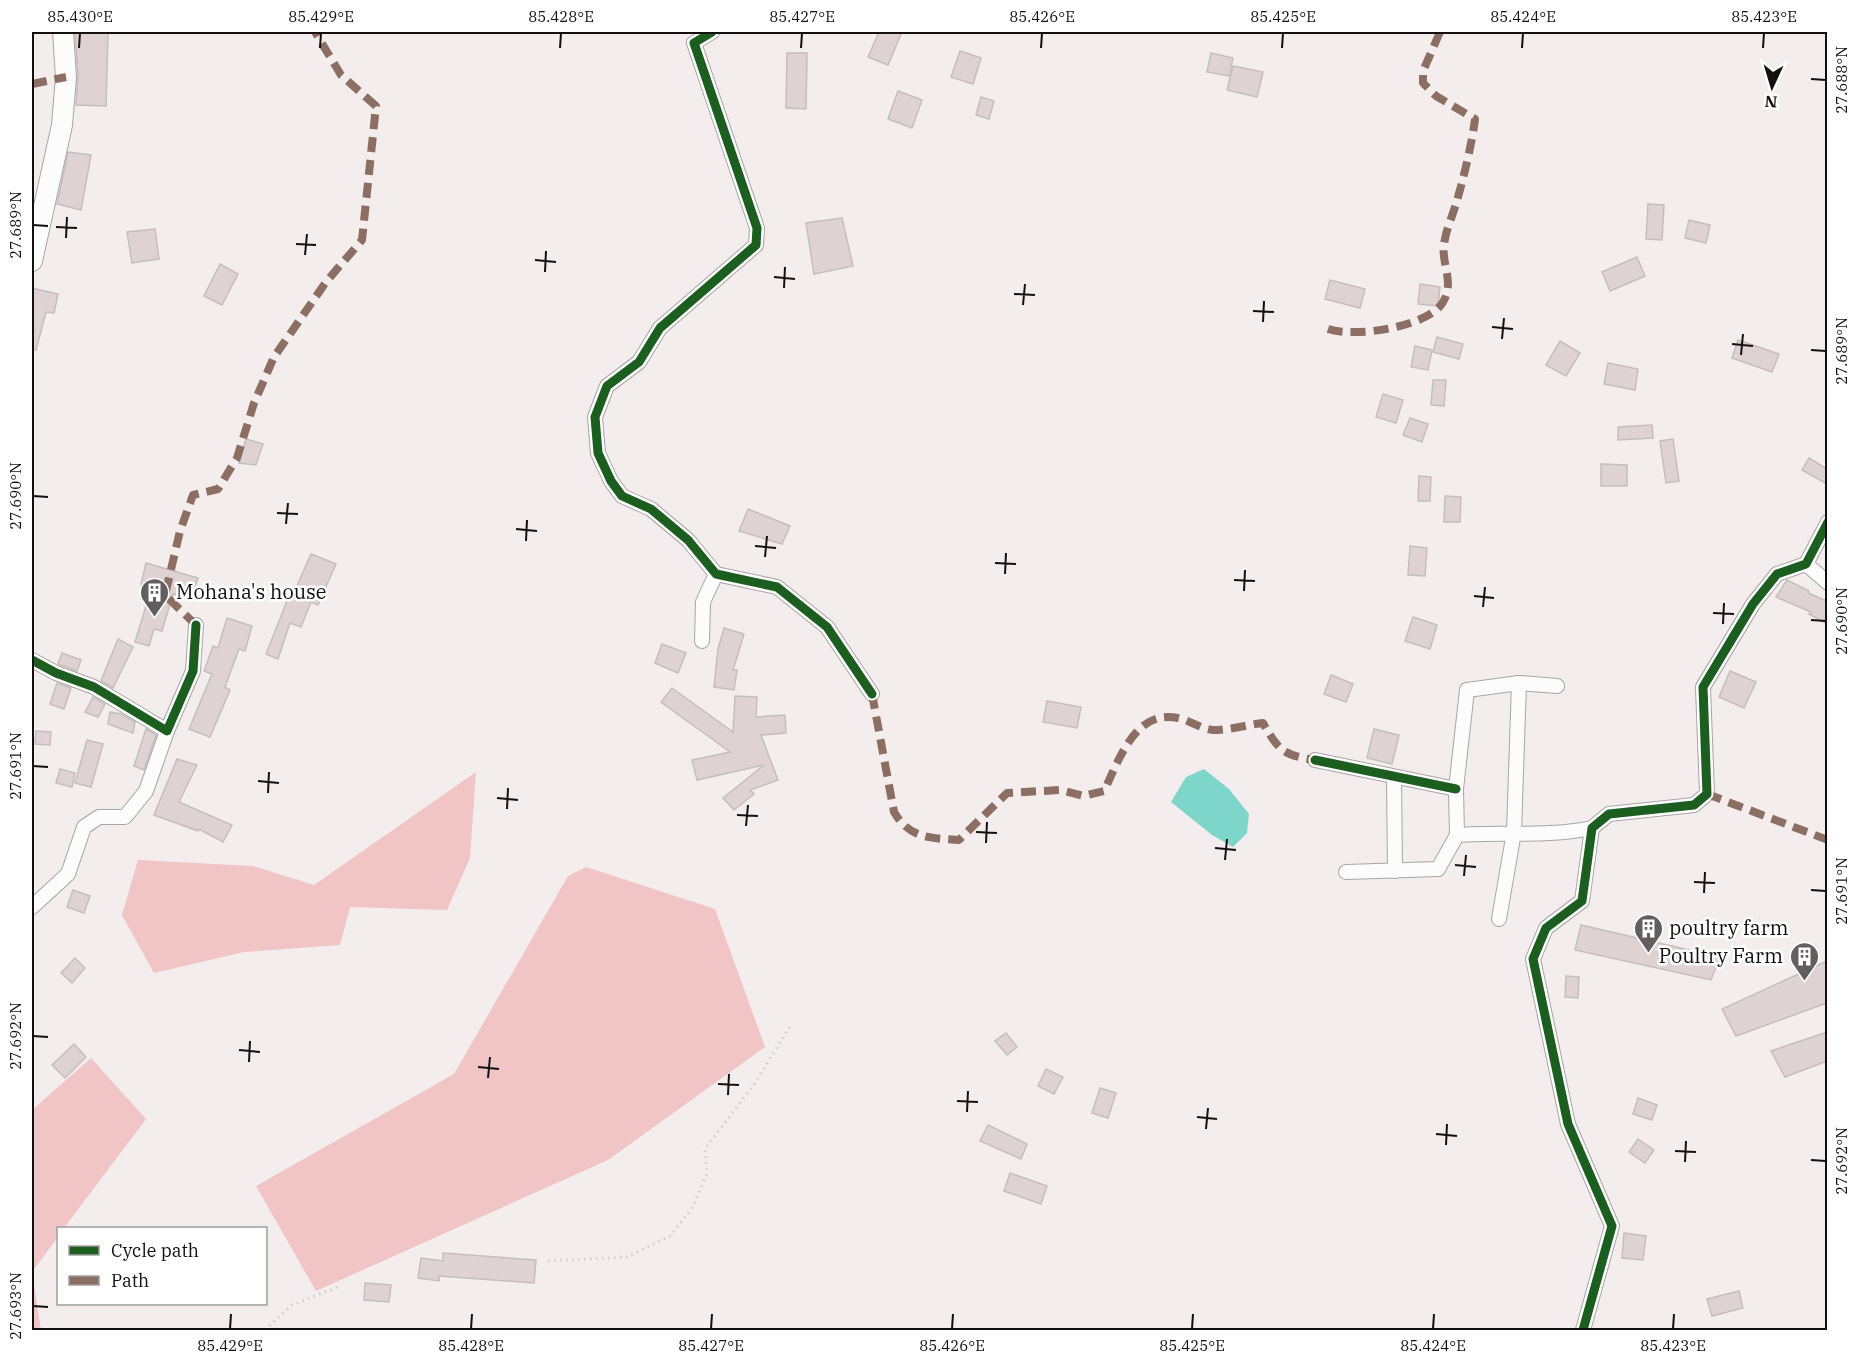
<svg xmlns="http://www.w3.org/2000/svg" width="1859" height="1362" font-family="'IBM Plex Serif',serif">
	<rect width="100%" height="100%" fill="#f3eded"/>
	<g fill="#f1c4c6">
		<polygon points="476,772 470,858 447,910 350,907 340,945 244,952 154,973 122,915 138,860 253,866 314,885"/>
		<polygon points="586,867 715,909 765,1047 608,1160 316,1291 256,1186 454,1074 568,876"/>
		<polygon points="91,1058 146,1119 64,1228 58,1228 58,1237 32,1272 41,1330 32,1330 32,1110"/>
	</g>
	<polygon fill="#7ed5c9" points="1204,769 1229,789 1249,814 1247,833 1233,847 1212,835 1171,802 1186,777"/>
	<g fill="#dfd2d3" stroke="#c4bfbf" stroke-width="1.5">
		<polygon points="75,32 108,32 106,106 76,105 78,76"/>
		<polygon points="879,32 902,32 888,65 868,57"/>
		<polygon points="960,51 981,58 973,84 951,77"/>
		<polygon points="787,53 807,53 806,109 786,108"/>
		<polygon points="1211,53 1233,58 1229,76 1207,72"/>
		<polygon points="1233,66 1263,72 1257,97 1227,90"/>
		<polygon points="898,91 922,100 912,128 888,119"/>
		<polygon points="981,97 994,101 989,119 976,115"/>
		<polygon points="68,152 91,155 81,210 57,204"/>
		<polygon points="1648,204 1664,205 1662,240 1646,239"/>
		<polygon points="842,218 853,266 814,274 806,223"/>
		<polygon points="1689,220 1710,225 1706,243 1685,238"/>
		<polygon points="155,229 159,259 132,263 127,232"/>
		<polygon points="1637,257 1645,276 1610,291 1602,272"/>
		<polygon points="220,264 238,274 222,305 204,296"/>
		<polygon points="1330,280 1365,289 1360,308 1325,299"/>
		<polygon points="1420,284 1440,287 1438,306 1418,304"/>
		<polygon points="32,288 58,294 54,313 46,312 36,350 32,349"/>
		<polygon points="1437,337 1463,344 1459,359 1433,352"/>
		<polygon points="1738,340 1779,354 1772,372 1732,358"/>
		<polygon points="1560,341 1580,353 1566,376 1546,365"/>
		<polygon points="1415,346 1432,350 1428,370 1411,367"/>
		<polygon points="1608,363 1638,369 1635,390 1604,384"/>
		<polygon points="1433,380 1446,380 1444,406 1431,405"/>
		<polygon points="1383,394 1403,400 1396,423 1376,417"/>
		<polygon points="1410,418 1428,424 1422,442 1403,435"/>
		<polygon points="1652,425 1653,438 1618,440 1618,427"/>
		<polygon points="246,439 263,444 256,465 239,463"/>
		<polygon points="1673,439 1679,481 1666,483 1660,441"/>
		<polygon points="1809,458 1827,469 1827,484 1802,470"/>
		<polygon points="1601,464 1627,465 1627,486 1601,486"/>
		<polygon points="1419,476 1431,477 1430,501 1418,501"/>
		<polygon points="1445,496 1461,497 1460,522 1444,522"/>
		<polygon points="748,509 790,526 782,544 739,531"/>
		<polygon points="1410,546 1427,548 1425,576 1408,575"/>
		<polygon points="311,554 336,564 318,605 311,602 301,627 290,623 278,659 266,654 289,596 292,597"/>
		<polygon points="146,563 198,578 191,599 173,594 162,631 154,629 149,646 135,642 152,586 141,584"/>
		<polygon points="1787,580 1809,591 1808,593 1827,601 1827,624 1809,614 1811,612 1776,597"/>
		<polygon points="1413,617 1437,625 1430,649 1405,641"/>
		<polygon points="227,618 252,626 245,651 239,649 225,687 230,690 210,737 189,729 212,674 204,671 213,646 218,648"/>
		<polygon points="724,628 744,634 733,670 737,670 734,690 714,687 718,649"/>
		<polygon points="118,639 133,647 113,688 101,681"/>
		<polygon points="662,644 686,653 678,673 655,663"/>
		<polygon points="62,653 81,660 77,671 58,664"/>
		<polygon points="1730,671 1756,682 1744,708 1719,697"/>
		<polygon points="1331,675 1353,684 1346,702 1324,694"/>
		<polygon points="57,683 71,688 64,709 50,704"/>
		<polygon points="672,688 733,732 735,696 757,697 756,717 785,715 786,733 761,735 778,780 750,790 754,794 734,810 723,798 764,765 697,780 692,760 730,752 661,702"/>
		<polygon points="93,697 105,704 98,717 85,712"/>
		<polygon points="1047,701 1081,707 1077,728 1043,722"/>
		<polygon points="110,712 121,714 135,722 133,733 108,724"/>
		<polygon points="146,729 156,735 144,770 134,766"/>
		<polygon points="1374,729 1399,735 1392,764 1367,758"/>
		<polygon points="36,731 51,732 50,745 35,744"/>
		<polygon points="87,740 103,744 91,787 75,783"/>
		<polygon points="177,759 197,765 179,802 232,825 223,842 199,829 198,831 154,815"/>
		<polygon points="60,769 75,773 72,787 56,783"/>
		<polygon points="73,890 90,896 84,913 67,907"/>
		<polygon points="1581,925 1720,957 1711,980 1575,950"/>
		<polygon points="75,958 85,968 72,983 61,973"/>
		<polygon points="1827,961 1827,1003 1736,1036 1722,1009"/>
		<polygon points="1566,976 1579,977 1578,998 1565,997"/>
		<polygon points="1827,1032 1827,1061 1785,1077 1771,1051"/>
		<polygon points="1006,1033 1017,1047 1007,1055 995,1041"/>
		<polygon points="74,1044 86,1057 65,1078 52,1065"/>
		<polygon points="1046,1069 1063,1077 1054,1094 1038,1086"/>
		<polygon points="1100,1088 1116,1093 1108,1118 1092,1113"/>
		<polygon points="1638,1098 1657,1105 1652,1120 1633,1114"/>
		<polygon points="988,1125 1027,1144 1021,1159 980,1141"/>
		<polygon points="1638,1139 1654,1150 1645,1163 1629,1152"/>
		<polygon points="1010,1173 1047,1186 1041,1204 1004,1191"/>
		<polygon points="1624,1233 1646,1236 1643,1260 1622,1258"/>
		<polygon points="443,1253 536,1260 534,1283 439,1276 439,1281 418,1278 421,1258 443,1261"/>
		<polygon points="365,1283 391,1285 389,1302 364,1300"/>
		<polygon points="1739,1291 1743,1308 1712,1316 1707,1299"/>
	</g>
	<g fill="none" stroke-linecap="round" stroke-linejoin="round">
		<defs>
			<g id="street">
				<polyline points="712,32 694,43 757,228 756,245 660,328 639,362 607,386 595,417 598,453 611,481 622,496 651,509 688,540 716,574 777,587 827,627 872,694"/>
				<polyline points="1806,564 1828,583"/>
				<polyline points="702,641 703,602 716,574"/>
				<polyline points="32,660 56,673 94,687 167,731 193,671 196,625"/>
				<polyline points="1315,760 1456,789"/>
				<polyline points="1394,777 1395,871"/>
				<path d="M1457 835C1502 832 1549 837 1592 828"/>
				<polyline points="1346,872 1438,869 1457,835 1456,789 1467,690 1519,683 1557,686"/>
				<polyline points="32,907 68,874 84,827 99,817 125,817 146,791 167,731"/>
				<polyline points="1499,919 1514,832 1519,683"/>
				<polyline points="1583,1330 1612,1226 1568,1124 1533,959 1546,928 1582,901 1592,828 1609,814 1694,805 1707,794 1703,687 1753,604 1777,574 1806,564 1828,522"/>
			</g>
			<polyline id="secondary" points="32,261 62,125 66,77 63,32"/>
		</defs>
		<use href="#street" stroke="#a9a4a5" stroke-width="16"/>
		<use href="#secondary" stroke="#a9a4a5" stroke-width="22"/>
		<g stroke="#cfcdcd" stroke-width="3" stroke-dasharray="1.5 4.5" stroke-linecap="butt">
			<polyline points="548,1261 627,1257 670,1236 693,1207 707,1173 705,1149 755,1083 792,1023"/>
			<polyline points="265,1330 292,1305 340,1286"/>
		</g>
		<use href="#street" stroke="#fdfcfc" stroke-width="14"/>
		<use href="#secondary" stroke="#fdfcfc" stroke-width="20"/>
		<g stroke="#8d6e63" stroke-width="8" stroke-dasharray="15 8" stroke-linecap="butt">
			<polyline points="32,84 66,77"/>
			<path d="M1328 329C1355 338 1429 327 1443 302 1455 282 1441 264 1444 244 1446 230 1452 217 1456 204 1463 180 1472 144 1475 119L1436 96 1423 83V71L1440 32"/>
			<polyline points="196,625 165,595 180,531 193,495 218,489 237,458 254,403 274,357 326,282 362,240 376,106 341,75 315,32"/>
			<path d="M872 694 894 812C910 839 930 838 959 840L1007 793 1060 790 1084 796 1104 791C1119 760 1135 709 1178 718 1189 720 1201 729 1213 730 1229 730 1247 725 1263 723 1279 751 1283 755 1315 760"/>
			<polyline points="1707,794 1828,840"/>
		</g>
		<defs>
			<g id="cycleway">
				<polyline points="712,32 694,43 757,228 756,245 660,328 639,362 607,386 595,417 598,453 611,481 622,496 651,509 688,540 716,574 777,587 827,627 872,694"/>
				<polyline points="32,660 56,673 94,687 167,731 193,671 196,625"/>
				<polyline points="1315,760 1456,789"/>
				<polyline points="1583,1330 1612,1226 1568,1124 1533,959 1546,928 1582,901 1592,828 1609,814 1694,805 1707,794 1703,687 1753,604 1777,574 1806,564 1828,522"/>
			</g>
		</defs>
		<use href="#cycleway" stroke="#fff" stroke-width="13"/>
		<use href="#cycleway" stroke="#1b5e20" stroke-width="9"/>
	</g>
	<path fill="none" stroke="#141011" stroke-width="2" d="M79 48 80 33M320 48 321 33M560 48 561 33M801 48 802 33M1041 48 1042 33M1282 48 1283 33M1522 48 1523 33M1763 48 1764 33M1811 79 1826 80M33 225 48 226M56 227 77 228M66 238 67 217M296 244 316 245M305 255 307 234M535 260 556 262M545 272 546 251M774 277 795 279M784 288 785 267M1014 294 1035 295M1023 305 1025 284M1253 311 1274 312M1263 322 1264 301M1492 327 1513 329M1502 339 1504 318M1732 344 1753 346M1811 350 1826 351M1741 355 1743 334M33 496 48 497M277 513 298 514M286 524 288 503M516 529 537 531M526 541 527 520M755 546 776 548M765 557 767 536M995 563 1016 564M1005 574 1006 553M1234 580 1255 581M1244 591 1245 570M1474 596 1494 598M1483 607 1485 587M1713 613 1734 614M1811 620 1826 621M1723 624 1724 603M33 766 48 767M258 781 279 783M268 793 269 772M497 798 518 800M507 809 508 788M737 815 758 816M746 826 748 805M976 832 997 833M986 843 987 822M1215 848 1236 850M1225 860 1227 839M1455 865 1476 867M1464 876 1466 855M1694 882 1715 883M1811 890 1826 891M1704 893 1705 872M33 1036 48 1037M239 1050 260 1052M249 1062 250 1041M478 1067 499 1069M488 1078 490 1057M718 1084 739 1085M728 1095 729 1074M957 1101 978 1102M967 1112 968 1091M1197 1117 1217 1119M1206 1129 1208 1108M1436 1134 1457 1136M1446 1145 1447 1124M1675 1151 1696 1152M1811 1160 1826 1161M1685 1162 1686 1141M33 1306 48 1307M230 1329 231 1314M471 1329 472 1314M711 1329 712 1314M952 1329 953 1314M1192 1329 1193 1314M1433 1329 1434 1314M1673 1329 1674 1314"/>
	<defs>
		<symbol id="building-pin" viewBox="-11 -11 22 30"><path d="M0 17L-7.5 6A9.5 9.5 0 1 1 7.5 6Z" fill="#625d5e" stroke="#fff"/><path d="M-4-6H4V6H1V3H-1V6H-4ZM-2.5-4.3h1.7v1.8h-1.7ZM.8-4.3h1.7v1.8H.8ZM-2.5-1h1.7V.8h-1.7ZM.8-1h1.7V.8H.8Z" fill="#fff"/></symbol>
	</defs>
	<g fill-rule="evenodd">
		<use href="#building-pin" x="138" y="576" width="33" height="45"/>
		<use href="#building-pin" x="1632" y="912" width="33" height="45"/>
		<use href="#building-pin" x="1788" y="940" width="33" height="45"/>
	</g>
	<g text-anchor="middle" stroke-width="5" stroke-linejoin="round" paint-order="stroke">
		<g font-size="20" fill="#141011" stroke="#fff" text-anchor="start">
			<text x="176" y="599">Mohana's house</text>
			<text x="1669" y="935">poultry farm</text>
			<text x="1783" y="963" text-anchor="end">Poultry Farm</text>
		</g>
	</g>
	<rect width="1859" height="1362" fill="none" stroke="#ffffff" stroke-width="66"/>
	<rect x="57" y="1227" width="210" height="78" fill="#ffffff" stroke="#a19fa0" stroke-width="1.5"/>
	<rect x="69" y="1246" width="30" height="9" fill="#1b5e20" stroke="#a19fa0" stroke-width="1.5"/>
	<text x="111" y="1257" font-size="18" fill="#141011">Cycle path</text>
	<rect x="69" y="1276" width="30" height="9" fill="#8d6e63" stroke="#a19fa0" stroke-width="1.5"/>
	<text x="111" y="1287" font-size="18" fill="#141011">Path</text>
	<g transform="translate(1772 87) rotate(184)" stroke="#ffffff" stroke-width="4.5" paint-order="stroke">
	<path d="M0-4.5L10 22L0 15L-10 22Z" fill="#141011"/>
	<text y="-9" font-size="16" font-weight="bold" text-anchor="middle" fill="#141011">N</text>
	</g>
	<rect x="33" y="33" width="1793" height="1296" fill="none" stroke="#141011" stroke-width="2"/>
	<g font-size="15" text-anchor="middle" fill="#141011">
		<text x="80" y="22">85.430°E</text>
		<text x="321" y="22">85.429°E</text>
		<text x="561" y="22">85.428°E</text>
		<text x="802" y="22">85.427°E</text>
		<text x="1042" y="22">85.426°E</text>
		<text x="1283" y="22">85.425°E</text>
		<text x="1523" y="22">85.424°E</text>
		<text x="1764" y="22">85.423°E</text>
		<text transform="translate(1842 80) rotate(-90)" y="5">27.688°N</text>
		<text transform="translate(16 225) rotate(-90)" y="5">27.689°N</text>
		<text transform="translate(1842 351) rotate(-90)" y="5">27.689°N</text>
		<text transform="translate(16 496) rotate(-90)" y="5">27.690°N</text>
		<text transform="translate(1842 621) rotate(-90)" y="5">27.690°N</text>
		<text transform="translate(16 766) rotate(-90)" y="5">27.691°N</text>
		<text transform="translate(1842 891) rotate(-90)" y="5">27.691°N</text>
		<text transform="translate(16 1036) rotate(-90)" y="5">27.692°N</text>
		<text transform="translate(1842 1161) rotate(-90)" y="5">27.692°N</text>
		<text transform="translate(16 1306) rotate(-90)" y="5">27.693°N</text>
		<text x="230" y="1351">85.429°E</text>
		<text x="471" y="1351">85.428°E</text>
		<text x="711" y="1351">85.427°E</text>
		<text x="952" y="1351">85.426°E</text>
		<text x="1192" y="1351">85.425°E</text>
		<text x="1433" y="1351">85.424°E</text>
		<text x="1673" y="1351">85.423°E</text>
	</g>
</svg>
